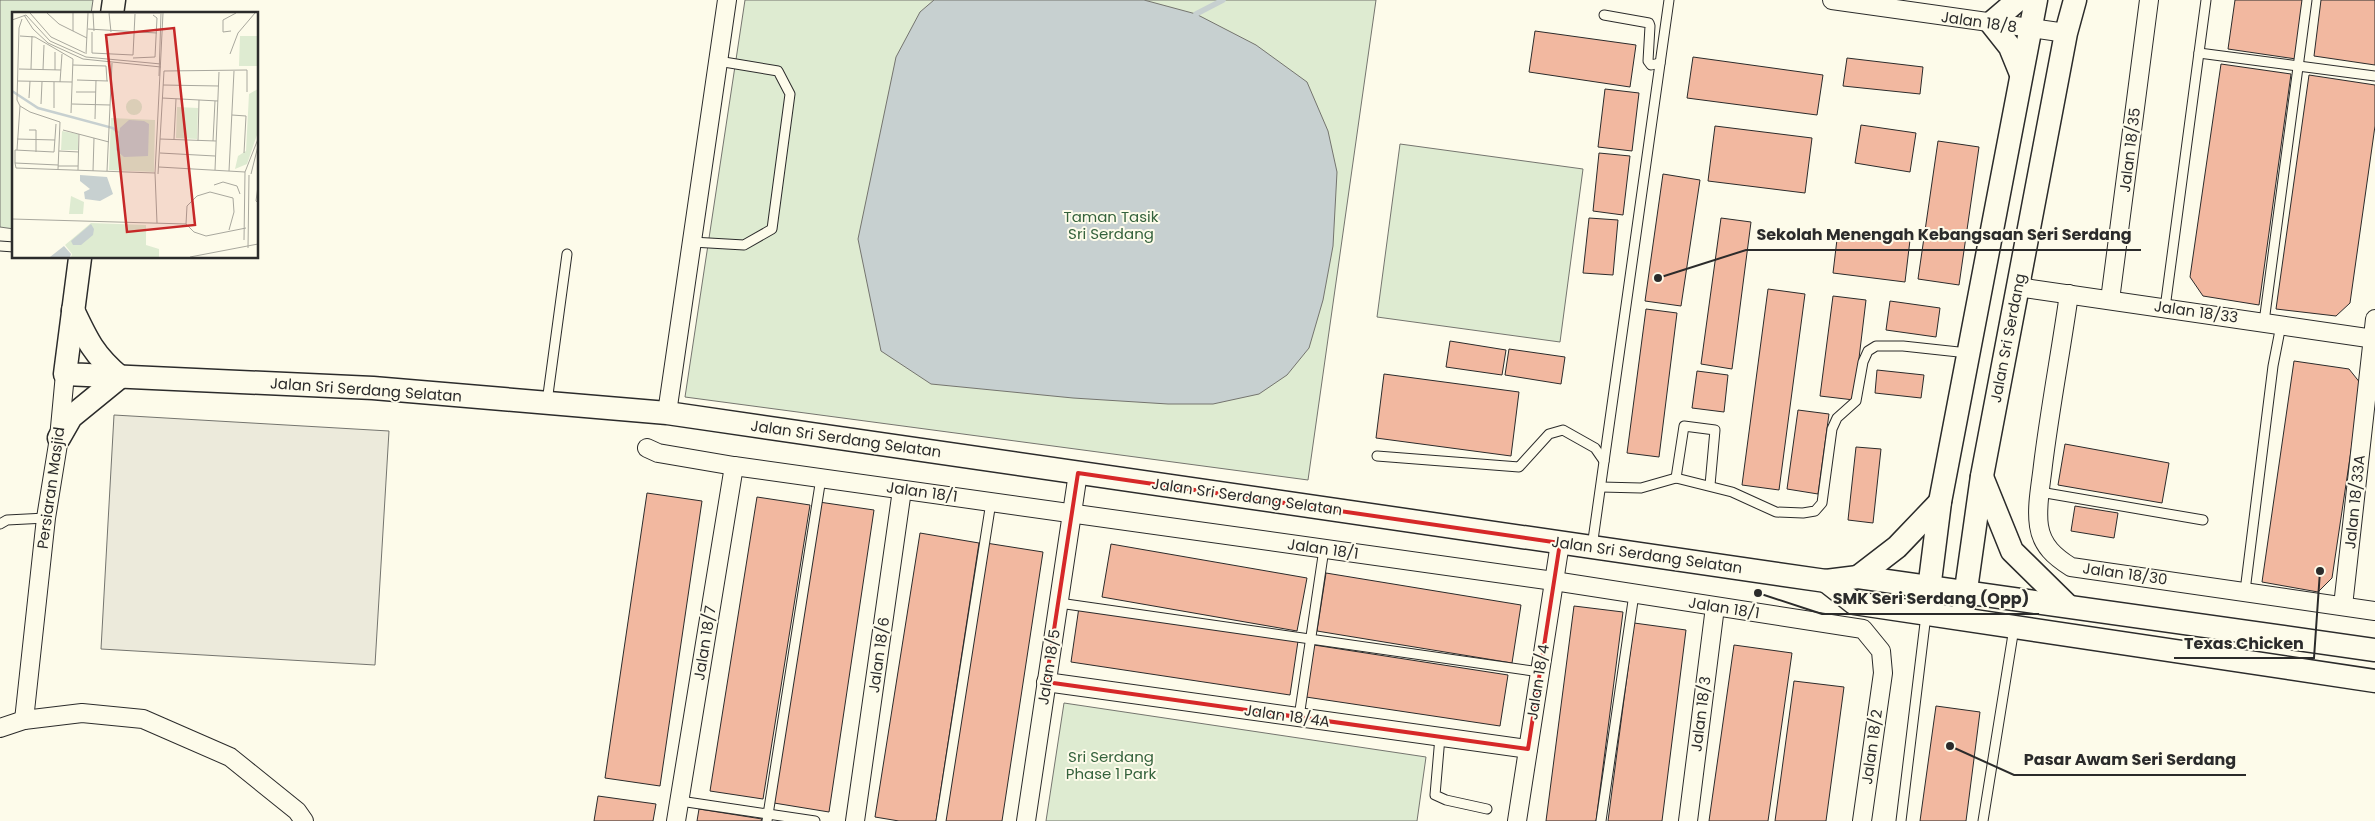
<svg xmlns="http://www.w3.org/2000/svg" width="2375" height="821" font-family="Poppins,sans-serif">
	<rect width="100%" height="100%" fill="#fdfbea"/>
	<g fill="#deebd1" stroke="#74746e">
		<polygon points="0,0 93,0 91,14 14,14 14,229 0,227"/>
		<polygon points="745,0 1376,0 1308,480 685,397"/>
		<polygon points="1400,144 1583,169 1560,342 1377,317"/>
		<polygon points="1064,703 1426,757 1417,821 1046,821"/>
	</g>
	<polygon fill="#eceadb" stroke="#74746e" points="114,415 389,431 375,665 101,649"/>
	<polygon fill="#c7d0d0" stroke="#74746e" points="934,0 1144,0 1196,14 1256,45 1307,82 1328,131 1337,172 1333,246 1323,300 1309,348 1287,375 1259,394 1213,404 1168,404 1073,398 931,384 881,351 858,239 896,57 920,12"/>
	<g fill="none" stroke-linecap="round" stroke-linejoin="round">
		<polyline stroke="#c7d0d0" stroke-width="5.5" points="1196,14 1223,0"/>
	</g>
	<g fill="#f2b8a0" stroke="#2b2b2b">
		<polygon points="2235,0 2304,0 2296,59 2228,49"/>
		<polygon points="2321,0 2375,0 2375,65 2314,56"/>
		<polygon points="1535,31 1636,45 1630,87 1529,72"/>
		<polygon points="1693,57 1823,75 1817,115 1687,98"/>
		<polygon points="1847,58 1923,67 1920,94 1843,86"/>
		<polygon points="2221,64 2291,74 2259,305 2203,296 2190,277"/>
		<polygon points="2309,75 2375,85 2375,126 2350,303 2336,316 2276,309"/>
		<polygon points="1605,89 1639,93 1632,151 1598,147"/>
		<polygon points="1861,125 1916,133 1910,172 1855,163"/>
		<polygon points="1715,126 1812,138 1805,193 1708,181"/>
		<polygon points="1938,141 1979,147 1959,285 1918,279"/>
		<polygon points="1599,153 1630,156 1623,215 1593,211"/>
		<polygon points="1663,174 1700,180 1681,306 1645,301"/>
		<polygon points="1589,218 1618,220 1613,275 1583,273"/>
		<polygon points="1721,218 1751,222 1732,369 1701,364"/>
		<polygon points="1838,231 1910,240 1905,282 1833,273"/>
		<polygon points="1768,289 1805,294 1779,490 1742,485"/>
		<polygon points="1833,296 1866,300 1854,400 1820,396"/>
		<polygon points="1890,301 1940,308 1936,337 1886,330"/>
		<polygon points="1646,309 1677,313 1659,457 1627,453"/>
		<polygon points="1450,341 1506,350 1502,375 1446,367"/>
		<polygon points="1509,349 1565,357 1561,384 1505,375"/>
		<polygon points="2294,361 2349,369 2361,384 2332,578 2318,592 2262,582"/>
		<polygon points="1877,370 1924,375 1921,398 1875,393"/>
		<polygon points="1697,371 1728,375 1724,412 1692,408"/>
		<polygon points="1384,374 1519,392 1511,456 1376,438"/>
		<polygon points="1798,410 1829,414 1818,494 1787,489"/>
		<polygon points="2065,444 2169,463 2162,503 2058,485"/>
		<polygon points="1856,447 1881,449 1873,523 1848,520"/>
		<polygon points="647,493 702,501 660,786 605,778"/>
		<polygon points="757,497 810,505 763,799 710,791"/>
		<polygon points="819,502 874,510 829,812 774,803"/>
		<polygon points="2075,506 2118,513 2114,538 2071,531"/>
		<polygon points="920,533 979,543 936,821 899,821 875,817"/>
		<polygon points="986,543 1043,552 1002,821 944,821"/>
		<polygon points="1111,544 1307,578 1297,631 1102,597"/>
		<polygon points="1326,573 1521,605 1512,663 1317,631"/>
		<polygon points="1574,606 1623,612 1596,821 1546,821"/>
		<polygon points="1079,607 1298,641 1290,695 1071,662"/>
		<polygon points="1634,623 1686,630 1662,821 1608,821"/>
		<polygon points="1314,645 1508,675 1500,726 1306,697"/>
		<polygon points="1734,645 1792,653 1768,821 1709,821"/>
		<polygon points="1794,681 1844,687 1826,821 1775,821"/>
		<polygon points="1936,706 1980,712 1966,821 1920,821"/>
		<polygon points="598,796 656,804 653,821 594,821"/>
		<polygon points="699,809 762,819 761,821 697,821"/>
	</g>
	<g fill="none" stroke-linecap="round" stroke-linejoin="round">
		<defs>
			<g id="service">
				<polyline points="1604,15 1649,23 1650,26 1648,61 1651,65 1660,63"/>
				<polyline points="2199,53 2375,76"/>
				<polyline points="692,242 744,245 772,229 790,94 778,71 718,61"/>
				<polyline points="0,246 14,247"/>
				<polyline points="2165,308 2206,0"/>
				<polyline points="2264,322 2307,0"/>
				<polyline points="547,402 567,254"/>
				<polyline points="1377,456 1519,467 1549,434 1563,430 1595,448 1604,461"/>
				<polyline points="1676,478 1684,426 1715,430 1710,485"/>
				<polyline points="1601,487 1641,488 1676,478 1732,492 1776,512 1803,513 1815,511 1822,503 1832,429 1837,418 1856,401 1863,362 1868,351 1876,346 1903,346 1968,353"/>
				<polyline points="2040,492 2203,520"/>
				<polyline points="0,524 7,520 46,518"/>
				<polyline points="1592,547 1669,0"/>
				<polyline points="2245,591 2273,366 2281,325"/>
				<polyline points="1059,603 1540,672"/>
				<polyline points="1299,717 1324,549"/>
				<polyline points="1440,737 1435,795 1446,800 1487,809"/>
				<polyline points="680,801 815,821"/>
				<polyline points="767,821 821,478"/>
				<polyline points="941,821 991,502"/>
				<polyline points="1601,821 1634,594"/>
				<polyline points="1901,821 1926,615"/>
				<polyline points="1983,821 2014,628"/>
			</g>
			<g id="minor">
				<polyline points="1832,0 2066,33"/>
				<polyline points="2017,287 2375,339"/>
				<path d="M2069 294C2061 351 2050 408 2043 465 2041 484 2036 507 2039 526 2042 546 2055 557 2071 567L2375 611"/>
				<polyline points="2110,300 2149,0"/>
				<polyline points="667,413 727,0"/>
				<polyline points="647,448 658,453 734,466 1554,581 1863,629 1881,651 1883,673 1862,821"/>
				<polyline points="2343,606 2375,319"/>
				<polyline points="1046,682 1528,749"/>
				<polyline points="24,720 46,518 59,438 65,374"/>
				<polyline points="0,728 24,720 82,713 143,719 230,757 297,811 304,821"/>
				<polyline points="676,821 734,466"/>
				<polyline points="855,821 902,490"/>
				<polyline points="1026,821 1078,473"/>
				<polyline points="1517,821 1560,543"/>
				<polyline points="1688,821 1715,607"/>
			</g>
			<g id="tertiary">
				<polyline points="2018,0 1991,23 2010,47 2021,74"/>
				<polyline points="112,14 114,0"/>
				<polyline points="80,258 65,374 373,388 667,413 1826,581 1858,577 2375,650"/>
				<path d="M73 310C87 340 94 355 120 377"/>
				<polyline points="59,438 71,417 120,377"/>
				<polyline points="1982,477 2012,551 2068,606"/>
				<polyline points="1858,577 1897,547 1940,502"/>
				<polyline points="1826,581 1854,603 2375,681"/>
				<polyline points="1926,613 1940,502 2036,0"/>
				<polyline points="1962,618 1982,476 2066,33 2075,0"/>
			</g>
		</defs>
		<use href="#service" stroke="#2b2b2b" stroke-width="11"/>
		<use href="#minor" stroke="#2b2b2b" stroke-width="20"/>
		<use href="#tertiary" stroke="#2b2b2b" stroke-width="25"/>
		<use href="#service" stroke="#fdfbea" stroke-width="9"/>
		<use href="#minor" stroke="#fdfbea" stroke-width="18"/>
		<use href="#tertiary" stroke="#fdfbea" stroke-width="22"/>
	</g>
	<path fill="none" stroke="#d62828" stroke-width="4" stroke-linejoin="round" d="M1078 473 1560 543 1528 749 1046 682Z"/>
	<g text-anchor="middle" stroke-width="4" stroke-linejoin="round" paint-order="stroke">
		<g font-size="15" fill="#2b2b2b" stroke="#fdfbea">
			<text transform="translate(1979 22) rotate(8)" y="5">Jalan 18/8</text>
			<text transform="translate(2130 150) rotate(-83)" y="5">Jalan 18/35</text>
			<text transform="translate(2196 312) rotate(8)" y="5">Jalan 18/33</text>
			<text transform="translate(2008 338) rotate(-79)" y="5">Jalan Sri Serdang</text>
			<text transform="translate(366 390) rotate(4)" y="5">Jalan Sri Serdang Selatan</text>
			<text transform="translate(846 439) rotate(8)" y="5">Jalan Sri Serdang Selatan</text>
			<text transform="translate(51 488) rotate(-82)" y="5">Persiaran Masjid</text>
			<text transform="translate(922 492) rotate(8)" y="5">Jalan 18/1</text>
			<text transform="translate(1247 497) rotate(8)" y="5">Jalan Sri Serdang Selatan</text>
			<text transform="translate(2355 502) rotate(-84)" y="5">Jalan 18/33A</text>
			<text transform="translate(1323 549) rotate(8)" y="5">Jalan 18/1</text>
			<text transform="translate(1647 555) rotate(8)" y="5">Jalan Sri Serdang Selatan</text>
			<text transform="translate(2125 574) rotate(8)" y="5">Jalan 18/30</text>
			<text transform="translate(1724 608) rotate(9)" y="5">Jalan 18/1</text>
			<text transform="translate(705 643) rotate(-81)" y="5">Jalan 18/7</text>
			<text transform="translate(879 655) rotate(-82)" y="5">Jalan 18/6</text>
			<text transform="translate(1049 667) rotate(-81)" y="5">Jalan 18/5</text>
			<text transform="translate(1538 682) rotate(-81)" y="5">Jalan 18/4</text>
			<text transform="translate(1701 714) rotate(-83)" y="5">Jalan 18/3</text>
			<text transform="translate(1287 716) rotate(8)" y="5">Jalan 18/4A</text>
			<text transform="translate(1872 747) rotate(-82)" y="5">Jalan 18/2</text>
		</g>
		<g font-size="15" fill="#34623c" stroke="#fdfbea">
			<text x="1111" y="222">Taman Tasik<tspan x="1111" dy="17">Sri Serdang</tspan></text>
			<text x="1111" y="762">Sri Serdang<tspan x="1111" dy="17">Phase 1 Park</tspan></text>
		</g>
	</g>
	<g transform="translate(12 12)">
		<rect width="246" height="246" fill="#fdfbea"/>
		<path d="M228 24H246V54H227ZM246 77V120L235 152 223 157 226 144 234 139 237 82ZM114 95a8 8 0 1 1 16 0a8 8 0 1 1-16 0ZM165 95 186 96 185 127 164 126ZM99 106 143 108 142 160 97 158ZM50 119 66 122V138H49ZM59 184 72 190 71 202H57ZM79 211 134 213V233L147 237V245H59L60 242 53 233Z" fill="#deebd1"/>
		<path d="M117 108 132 109 137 112 136 144 112 145 104 138 108 116ZM68 163 95 165 101 182 88 189 73 187 72 180 78 177 68 169ZM79 212 82 217 81 223 69 233H61L59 229ZM52 234 59 242 58 245H38Z" fill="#c7d0d0"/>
		<path fill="none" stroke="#c7d0d0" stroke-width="2.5" d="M0 79 26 96 101 116 106 121"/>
		<path fill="none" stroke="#a9a89e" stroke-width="1" d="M18 1 39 25 73 41M35 1 47 12 75 26M81 1 82 19M97 1H148M97 1 99 20M12 3 21 17 36 31 71 47 149 55M10 7 7 16 5 88 8 94 18 100 48 110 46 157M0 8 14 3 38 29 74 45 149 52M76 17 145 21M61 19V1M219 19 211 20V8L224 1M80 20V41L121 43M8 24 23 25 61 47 59 101M74 42 76 1M218 42 226 21 243 1M121 43 123 2M121 46 143 45 145 6 141 3M61 53 94 54 95 69M7 57 49 58M19 57 20 24M31 58 32 33M43 58V40M147 64 149 1M65 68 96 69M6 69 60 70M48 70 50 42M151 73 207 74M64 80H84M17 86 18 69M150 86 206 89M29 92 30 70M60 92 98 93M42 96V70M220 103 234 104 232 141M83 107 84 68M44 112 42 140 3 138V151L46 153M17 118H24V140M51 118 97 130M5 127 43 128M148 127 204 129M162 127 164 87M186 129 187 88M201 129 203 89M5 138 8 94M47 139 67 140M148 141 203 144M3 151 4 156 143 161M46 154H66M147 155 233 160M66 158 67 122M203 158 207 60M81 159 82 126M95 159 100 51M217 159 222 59M146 162 152 59 235 58V80M239 162 246 134M202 173 211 170 225 174 228 182M246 174 244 189 246 191M221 186 198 180 185 184 175 194 174 212 182 220 194 224 234 216M0 207 174 212M145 211 143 161 151 1M217 218 222 200 221 186M232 228 233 160 246 127M236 236 237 163M178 245 246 232"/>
		<path fill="#c62828" fill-opacity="0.15" stroke="#c62828" stroke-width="2.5" d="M162 16 183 213 115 220 94 23Z"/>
		<rect width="246" height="246" fill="none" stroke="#2b2b2b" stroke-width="2.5"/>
	</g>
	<path fill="none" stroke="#2b2b2b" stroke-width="2" d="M1658 278L1746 250H2141M1758 593L1822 614H2039M2320 571L2314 658H2174M1950 746L2014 775H2246"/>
	<g fill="#2b2b2b" stroke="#fdfbea" stroke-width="2">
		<circle cx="1658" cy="278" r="5"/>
		<circle cx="1758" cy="593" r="5"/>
		<circle cx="2320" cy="571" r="5"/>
		<circle cx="1950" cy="746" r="5"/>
	</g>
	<g font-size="16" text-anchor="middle" font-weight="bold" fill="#2b2b2b" stroke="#fdfbea" stroke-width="4" stroke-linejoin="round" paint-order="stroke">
		<text x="1944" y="240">Sekolah Menengah Kebangsaan Seri Serdang</text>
		<text x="1931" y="604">SMK Seri Serdang (Opp)</text>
		<text x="2244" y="649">Texas Chicken</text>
		<text x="2130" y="765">Pasar Awam Seri Serdang</text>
	</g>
</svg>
